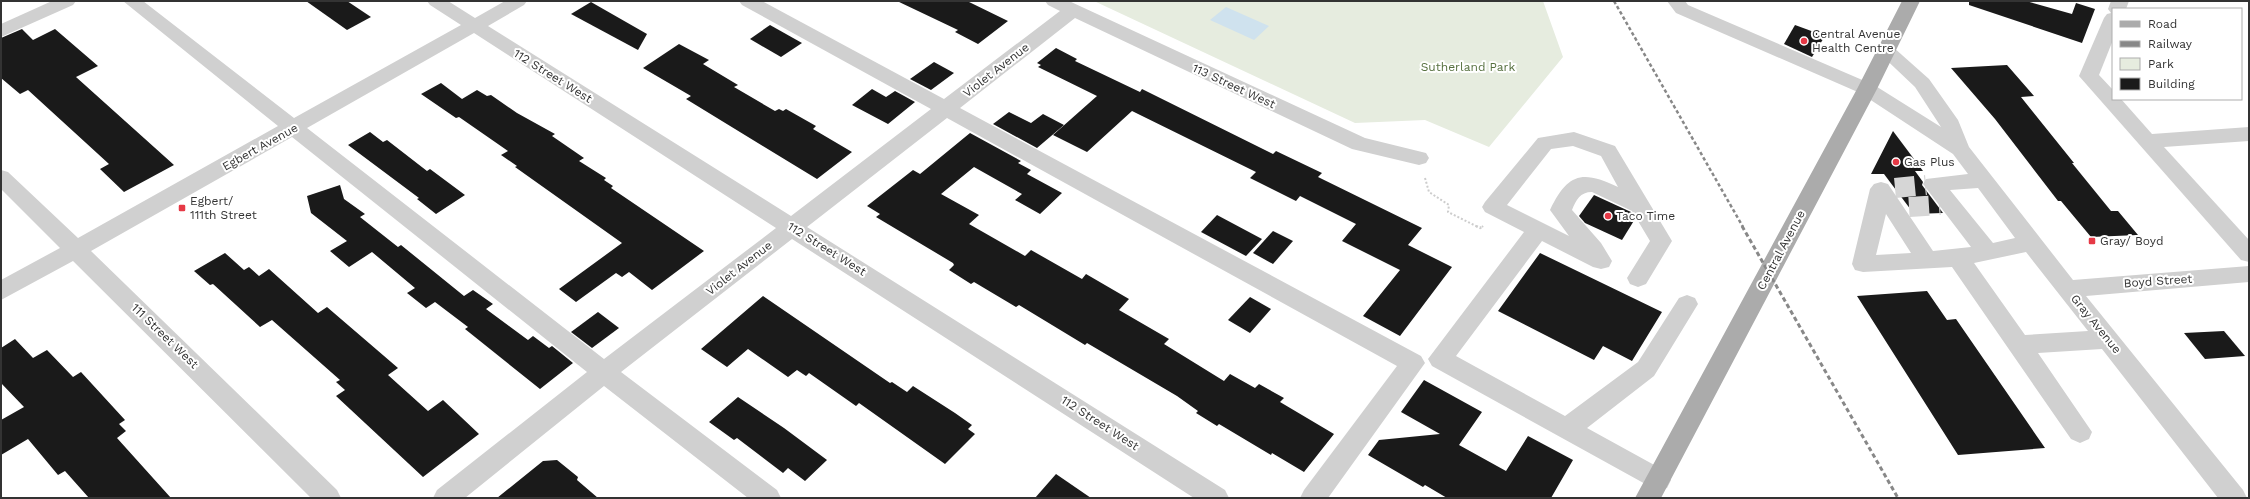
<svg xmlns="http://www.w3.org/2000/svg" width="2250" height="499" font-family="'Work Sans',sans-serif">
	<rect width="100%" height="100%" fill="#fff"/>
	<polygon fill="#e6ecdf" points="1094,1 1543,1 1563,57 1489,147 1425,120 1355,123"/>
	<polygon fill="#cfe2ee" points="1226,7 1269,26 1254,40 1210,20"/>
	<g fill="#1a1a1a">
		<polygon points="306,1 347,1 371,17 347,30"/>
		<polygon points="897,1 967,1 1008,21 978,44 955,32 958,30"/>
		<polygon points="1969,1 2026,1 2072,14 2076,3 2095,9 2082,43 1969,5"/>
		<polygon points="591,2 647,34 638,50 571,14"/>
		<polygon points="770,25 802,43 781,57 750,39"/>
		<polygon points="1795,25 1825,36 1812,57 1784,44"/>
		<polygon points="22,29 33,40 55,29 98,66 76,77 174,165 124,192 100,169 109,164 28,90 20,94 1,78 1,38"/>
		<polygon points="679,44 709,60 703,64 738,85 734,87 775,111 779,109 783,111 786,109 816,126 813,129 852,152 817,179 686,99 691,96 643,68"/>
		<polygon points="1056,48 1077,59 1075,61 1140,92 1142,89 1273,154 1276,151 1322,173 1318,177 1422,228 1408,245 1452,267 1400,336 1363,316 1400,270 1342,241 1356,224 1300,196 1296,201 1250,178 1256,172 1132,111 1087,152 1053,135 1097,96 1038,67 1041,65 1037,63"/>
		<polygon points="934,62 954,73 931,90 910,79"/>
		<polygon points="2007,65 2034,96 2021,97 2074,163 2072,163 2111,211 2118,211 2138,235 2091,237 2061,201 2058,201 1995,119 1951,68"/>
		<polygon points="441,83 462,99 477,90 487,96 491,95 517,113 555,134 552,136 584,158 579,161 606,178 604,180 613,186 611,188 704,251 652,290 629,272 622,277 616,273 576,302 559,289 622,243 515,167 517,166 501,155 508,151 459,117 456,118 421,94"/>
		<polygon points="872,89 886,97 895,91 915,102 888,124 852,105"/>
		<polygon points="1009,112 1031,123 1043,114 1064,125 1037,148 993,124"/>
		<polygon points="1893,131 1923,171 1915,171 1923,182 1922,185 1943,213 1914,214 1884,174 1871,174"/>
		<polygon points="370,132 383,142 387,140 427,171 430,169 465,195 436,214 417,199 419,198 348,145"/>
		<polygon points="970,133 1021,161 1018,163 1031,170 1027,174 1062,193 1040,214 1015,200 1022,194 974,167 941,194 979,215 969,224 1025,256 1031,250 1082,279 1086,274 1129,299 1119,310 1169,339 1164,344 1224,381 1230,374 1255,388 1259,384 1284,398 1280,402 1334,434 1304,472 1272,453 1271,455 1219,424 1217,426 1196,413 1198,411 1177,396 1087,343 1085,345 1019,305 1016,307 974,282 971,284 949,270 954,265 953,263 876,217 880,214 867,206 913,170 920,174"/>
		<polygon points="340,185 344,199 365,214 360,217 398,247 401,245 464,296 473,290 493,304 486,309 528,340 533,336 549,348 552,346 573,363 540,389 465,329 468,327 435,302 426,308 407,293 415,288 372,252 349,267 330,251 347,241 311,213 307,196"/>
		<polygon points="1594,195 1631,212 1635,219 1622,240 1585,223 1579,216"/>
		<polygon points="1217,215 1262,239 1246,256 1201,232"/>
		<polygon points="1273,231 1293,241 1273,264 1253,253"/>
		<polygon points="225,253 244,270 249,267 259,276 269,269 318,313 327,307 398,368 388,375 428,411 443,400 479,434 423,477 336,396 345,390 336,382 340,380 272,320 260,327 213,284 210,285 194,271"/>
		<polygon points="1540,253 1662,312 1632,361 1603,346 1594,360 1498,311"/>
		<polygon points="1927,291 1947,320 1956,319 2045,448 1958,455 1857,296"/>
		<polygon points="763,296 890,383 892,382 907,392 913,386 955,413 972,425 968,429 975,434 945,464 859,403 856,406 809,373 806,376 797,370 788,377 748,349 727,367 701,349"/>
		<polygon points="1250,297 1271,309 1250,333 1228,320"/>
		<polygon points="598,312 619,328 592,348 571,332"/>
		<polygon points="2224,331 2245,356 2205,359 2184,333"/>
		<polygon points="15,339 33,358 47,350 73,377 81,372 125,420 119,424 126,431 117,438 171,498 89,498 65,471 58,475 28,439 1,455 1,420 24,407 1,383 1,348"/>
		<polygon points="1424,380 1482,412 1459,445 1506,471 1528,436 1573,460 1551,498 1447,498 1425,485 1423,487 1368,455 1379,440 1440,434 1401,412"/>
		<polygon points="738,397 784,428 827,460 805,481 788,468 783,473 737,438 734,440 709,422"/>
		<polygon points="557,460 578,477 577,480 598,498 497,498 543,461"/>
		<polygon points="1056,474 1091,498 1035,498"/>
	</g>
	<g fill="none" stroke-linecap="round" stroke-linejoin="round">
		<g stroke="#d6d6d6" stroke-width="20" stroke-dasharray="20 10" stroke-linecap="butt">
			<polyline points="1895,188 1926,185"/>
			<polyline points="1909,207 1940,205"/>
		</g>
		<g stroke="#cdcdcd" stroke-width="2" stroke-dasharray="2 2" stroke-linecap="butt">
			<polyline points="1425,178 1429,192 1449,205 1448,212 1478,227"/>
			<polyline points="1482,227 1483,226"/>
		</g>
		<polyline stroke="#cdcdcd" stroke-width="2.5" stroke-dasharray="2 2" stroke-linecap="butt" points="1476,226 1480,228 1483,226"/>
		<g fill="#d0d0d0" fill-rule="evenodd">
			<polygon points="52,1 76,1 73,5 1,37 1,24"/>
			<path d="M123 1H143L294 118 461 25 430 5 427 1H448L475 18 505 1H527L524 5 488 26 791 216 931 109 742 5 739 1H762L944 99 1060 11 1048 5 1045 1H1069L1365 138 1426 153 1429 158 1426 163 1419 165 1352 149 1075 18 960 108 1421 356 1425 363 1328 498H1300L1304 490 1397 366 947 118 807 227 1225 490 1229 498H1194L792 239 621 372 777 490 781 498H748L604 386 465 498H433L437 490 587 372 292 137 91 251 337 490 341 498H311L73 261 1 300V280L60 248 1 189V170L8 172 78 238 278 126ZM474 33 776 228 604 359 307 128Z"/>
			<path d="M1667 1H1685L1688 5 1874 85 1941 127 1915 87 1877 51 1879 47 1886 45 1893 47 1929 79 1958 120 1969 147 2073 280 2249 266V282L2086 296 2243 490 2247 498H2218L2102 349 2038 353 2092 432 2089 439 2080 443 2071 439 1952 267 1863 272 1855 270 1852 264 1870 189 1874 184 1881 182 1888 184 1933 251 1971 247 1923 184 1926 179 1968 174 1953 154 1860 93 1676 13ZM1978 188 2015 238 1993 243 1950 190ZM1886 214 1911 253 1876 255ZM2026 252 2088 331 2025 335 1974 263Z"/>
			<polygon points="2111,1 2129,1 2126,9 2113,9 2113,40 2099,75 2113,90 2113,99 2121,99 2152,134 2249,127 2249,141 2164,147 2249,240 2249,262 2241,260 2079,76 2104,18 2107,14 2111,13 2108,9"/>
			<path d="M1574 132 1615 146 1672 241 1646 284 1638 287 1630 284 1627 278 1650 241 1632 211 1592 192C1580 192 1576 200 1572 210L1601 243 1612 261 1609 267 1601 269 1593 267 1542 241 1456 356 1565 416 1638 362 1679 298 1687 295 1695 298 1698 304 1654 376 1587 428 1667 472 1671 480 1667 488 1658 491 1432 366 1428 359 1524 232 1485 212 1482 207 1485 202 1538 138ZM1573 146 1601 156 1618 187C1582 170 1568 173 1550 210L1569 236 1507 205 1551 149Z"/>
		</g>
		<polygon fill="#ababab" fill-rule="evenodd" points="1902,1 1920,1 1877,89 1661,498 1635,498 1857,89"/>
		<polyline stroke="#888" stroke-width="2.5" stroke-dasharray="3.5 2.5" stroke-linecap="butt" points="1614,1 1743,227"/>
		<polyline stroke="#888" stroke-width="3" stroke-dasharray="4.5 3" stroke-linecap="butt" points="1742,226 1898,498"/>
	</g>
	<g fill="#e63946" stroke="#fff" stroke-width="1.5">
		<circle cx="1804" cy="41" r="4"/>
		<circle cx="1896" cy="162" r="4"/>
		<rect x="178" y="204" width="8" height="8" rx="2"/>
		<circle cx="1608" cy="216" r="4"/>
		<rect x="2088" y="237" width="8" height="8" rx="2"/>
	</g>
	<g text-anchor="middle" stroke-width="4" stroke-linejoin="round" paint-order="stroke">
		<g font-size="12" fill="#333" stroke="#fff" text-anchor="start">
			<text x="1812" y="38">Central Avenue<tspan x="1812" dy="14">Health Centre</tspan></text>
			<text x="1904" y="166">Gas Plus</text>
			<text x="190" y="205">Egbert/<tspan x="190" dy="14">111th Street</tspan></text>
			<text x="1616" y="220">Taco Time</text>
			<text x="2100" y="245">Gray/ Boyd</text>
		</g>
		<g font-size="12" fill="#56703f" stroke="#fff">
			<text x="1468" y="71">Sutherland Park</text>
		</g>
		<g font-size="12" fill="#333" stroke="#fff">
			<text transform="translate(996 70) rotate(-38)" y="4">Violet Avenue</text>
			<text transform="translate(553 76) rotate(32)" y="4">112 Street West</text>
			<text transform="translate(1234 86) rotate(25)" y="4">113 Street West</text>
			<text transform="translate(260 147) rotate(-29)" y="4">Egbert Avenue</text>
			<text transform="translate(827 249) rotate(32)" y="4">112 Street West</text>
			<text transform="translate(1781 250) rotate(-62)" y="4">Central Avenue</text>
			<text transform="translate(739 268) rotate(-38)" y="4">Violet Avenue</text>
			<text transform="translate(2158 281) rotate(-4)" y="4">Boyd Street</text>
			<text transform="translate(2096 324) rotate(51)" y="4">Gray Avenue</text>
			<text transform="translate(165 336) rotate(44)" y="4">111 Street West</text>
			<text transform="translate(1100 423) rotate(33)" y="4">112 Street West</text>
		</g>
	</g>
	<rect width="2250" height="499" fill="none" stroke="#333333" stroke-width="4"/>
	<rect x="2112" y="8" width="130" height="92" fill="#ffffff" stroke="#adadad"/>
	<rect x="2120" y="21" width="20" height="6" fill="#ababab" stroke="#adadad"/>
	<text x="2148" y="28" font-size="12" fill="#333333">Road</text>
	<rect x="2120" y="41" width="20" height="6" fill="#888888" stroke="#adadad"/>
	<text x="2148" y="48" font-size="12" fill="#333333">Railway</text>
	<rect x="2120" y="58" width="20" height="12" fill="#e6ecdf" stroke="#adadad"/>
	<text x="2148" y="68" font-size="12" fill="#333333">Park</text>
	<rect x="2120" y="78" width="20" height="12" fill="#1a1a1a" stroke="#adadad"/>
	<text x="2148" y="88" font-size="12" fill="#333333">Building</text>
</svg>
